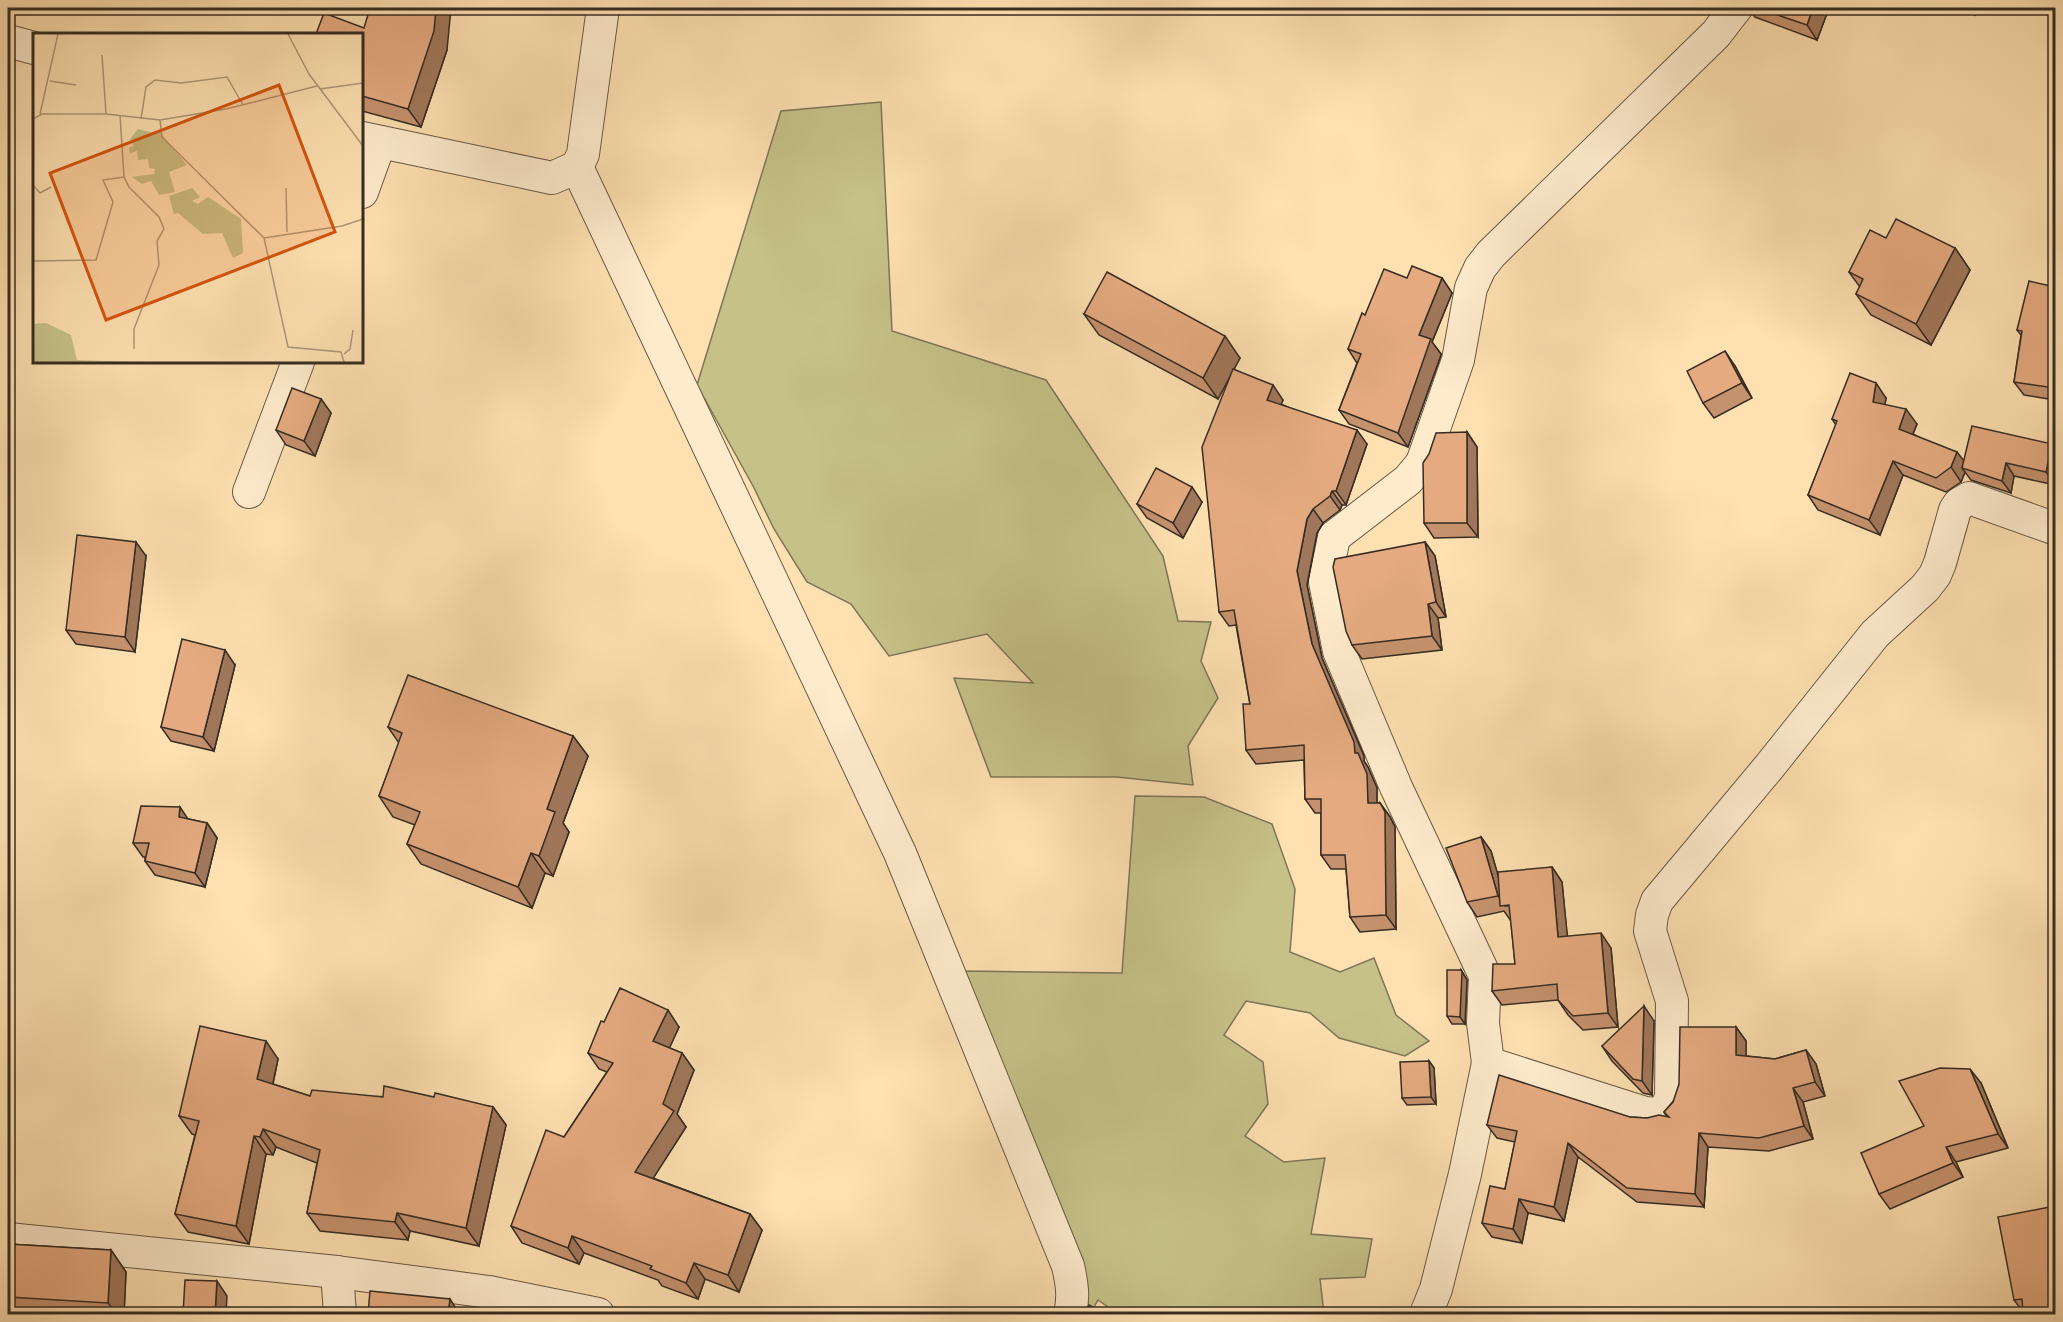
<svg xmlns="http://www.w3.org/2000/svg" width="2063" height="1322" font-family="'Sorts Mill Goudy',serif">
	<rect width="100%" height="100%" fill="#fee0b1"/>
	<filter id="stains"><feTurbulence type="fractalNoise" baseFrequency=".00333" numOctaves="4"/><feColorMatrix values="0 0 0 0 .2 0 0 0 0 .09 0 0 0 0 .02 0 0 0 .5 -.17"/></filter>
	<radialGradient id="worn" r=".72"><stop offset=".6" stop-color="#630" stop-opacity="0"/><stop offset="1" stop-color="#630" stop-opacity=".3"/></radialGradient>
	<g fill="#c5c188" stroke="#7e7656" stroke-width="1.5">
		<polygon points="881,102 892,331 1046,380 1163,556 1178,621 1211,622 1201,661 1218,698 1188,746 1193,785 1117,777 991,777 954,678 1033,683 987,634 889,656 851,604 807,582 774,529 753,486 697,385 781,111"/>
		<polygon points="1135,796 1204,797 1272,824 1295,889 1290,952 1340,972 1374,958 1396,1015 1429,1041 1405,1056 1339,1038 1310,1013 1246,1001 1224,1035 1263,1062 1268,1104 1245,1136 1284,1162 1325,1158 1311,1234 1372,1239 1365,1277 1320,1279 1324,1314 1118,1314 1098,1300 1090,1314 1075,1314 962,971 1122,973"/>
	</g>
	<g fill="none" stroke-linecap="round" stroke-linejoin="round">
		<defs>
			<g id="minor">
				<polyline points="8,41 34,48"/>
				<polyline points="362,138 552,178 577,167 583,154 603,8"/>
				<path d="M577 167 900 853 1068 1266C1072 1283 1074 1297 1070 1314"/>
				<polyline points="362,192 380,142"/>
				<polyline points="249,492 298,362"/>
				<polyline points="1488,1063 1645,1113 1658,1114 1666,1109 1671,1097 1672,1001 1650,931 1652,915 1657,901 1769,767 1875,634 1925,588 1935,575 1940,563 1955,510 1959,504 1969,498 2056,529"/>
				<polyline points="8,1239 337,1272 489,1292 598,1314"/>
				<polyline points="337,1272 340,1314"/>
				<polyline points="1426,1314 1436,1289 1465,1174 1488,1063 1483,1023 1485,976 1396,787 1339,651 1325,582 1334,537 1408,480 1422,463 1458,360 1471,288 1480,268 1491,254 1716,34 1736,8"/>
			</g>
		</defs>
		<use href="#minor" stroke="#685946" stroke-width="34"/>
		<use href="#minor" stroke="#feebcc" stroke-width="32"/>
	</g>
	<g fill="#c5926e" stroke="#362c23" stroke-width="1.5">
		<polygon points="1748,8 1829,8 1817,40 1755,17"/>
		<polygon points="1956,8 1978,8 1975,15"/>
		<polygon points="364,28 447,50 421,127 362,111 362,34"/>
		<polygon points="1886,238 1955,248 1970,270 1931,345 1871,315 1856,294 1860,287 1849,272"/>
		<polygon points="1407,278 1442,278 1452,293 1432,342 1441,354 1441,355 1408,447 1349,424 1339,410 1357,363 1348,349 1365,315"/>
		<polygon points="2055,287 2055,400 2024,395 2014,382 2021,335 2017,330"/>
		<polygon points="1084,314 1240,358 1234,369 1283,400 1281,404 1367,444 1346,505 1342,505 1340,510 1323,523 1317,533 1307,585 1322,658 1364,756 1364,761 1368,767 1377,788 1377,803 1380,803 1390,817 1395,827 1396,929 1360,932 1350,917 1346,869 1331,869 1321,855 1321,813 1315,813 1305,799 1304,760 1256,764 1246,750 1250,704 1236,625 1229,626 1219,612 1230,376 1218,399 1099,335"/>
		<polygon points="1735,366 1752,398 1714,418 1703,403"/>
		<polygon points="1886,398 1885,405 1917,424 1913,434 1964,461 2052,444 2055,485 2014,476 2011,493 1971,480 1965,472 1961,482 1946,492 1903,475 1880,535 1818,510 1808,495 1836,425 1832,419"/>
		<polygon points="321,399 331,413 315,456 286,445 276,430"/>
		<polygon points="1467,432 1477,447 1478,537 1434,538 1424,523"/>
		<polygon points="1202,502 1183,538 1147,518 1137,504"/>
		<polygon points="1425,542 1435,556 1446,617 1438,618 1442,650 1362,659 1352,645"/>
		<polygon points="146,556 135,652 76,644 66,630"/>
		<polygon points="235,665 214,751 171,741 161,727"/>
		<polygon points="388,727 573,736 588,756 563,823 569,832 553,876 545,873 532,908 421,864 407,844 415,825 393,817 379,796 399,743"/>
		<polygon points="189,819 207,823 217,838 205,887 155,875 145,861 145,857 143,857 133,843"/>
		<polygon points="1481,837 1491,851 1498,876 1552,867 1562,882 1567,936 1611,948 1618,1027 1583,1030 1568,1015 1558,1000 1502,1005 1492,991 1515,964 1511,921 1504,911 1477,917 1467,902"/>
		<polygon points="1461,970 1467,980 1465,1024 1452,1024 1447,1016"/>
		<polygon points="1654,1021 1652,1095 1643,1093 1612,1061 1602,1046"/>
		<polygon points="604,1022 679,1027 669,1048 682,1053 694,1070 677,1114 686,1127 653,1178 750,1214 762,1230 739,1292 705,1279 698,1299 662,1286 658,1280 584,1253 579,1264 522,1243 511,1226 564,1137 607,1072 599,1069 588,1053"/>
		<polygon points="1736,1027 1746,1041 1746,1056 1775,1059 1806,1050 1816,1064 1825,1096 1803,1102 1813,1139 1769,1151 1708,1147 1704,1207 1637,1202 1578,1157 1564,1221 1528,1213 1522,1243 1492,1237 1482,1223 1505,1189 1515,1142 1497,1138 1487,1125 1630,1117 1647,1118 1667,1117 1664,1112"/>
		<polygon points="278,1059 273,1084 310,1096 434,1097 493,1107 506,1125 479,1246 410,1231 408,1240 320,1231 307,1213 317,1163 276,1147 273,1155 266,1154 249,1244 188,1232 175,1214 195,1135 192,1134 179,1116"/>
		<polygon points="1429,1061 1434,1068 1436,1104 1407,1105 1402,1098"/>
		<polygon points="1981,1083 2008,1148 1956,1162 1963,1177 1890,1209 1879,1194 1924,1126"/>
		<polygon points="2055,1206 2023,1312 2014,1300"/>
		<polygon points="8,1244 111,1250 126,1272 124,1314 8,1314"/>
	</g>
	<g fill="#a0775a" stroke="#362c23" stroke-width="1.5">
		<polygon points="436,8 451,8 447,50 421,127 408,109"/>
		<polygon points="1813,8 1829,8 1817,40 1807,25"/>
		<polygon points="1970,8 1978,8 1975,15"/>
		<polygon points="1955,248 1970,270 1931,345 1916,324"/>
		<polygon points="1442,278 1452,293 1432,342 1441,354 1441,355 1408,447 1398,433 1419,335"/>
		<polygon points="1225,336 1240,358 1218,399 1203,378"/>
		<polygon points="1725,351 1735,366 1752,398 1742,383"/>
		<polygon points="1876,383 1886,398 1883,416 1873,402"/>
		<polygon points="1273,385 1283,400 1277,414 1267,400"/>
		<polygon points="321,399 331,413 315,456 304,441"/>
		<polygon points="1906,409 1917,424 1909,443 1899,429"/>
		<polygon points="1357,430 1367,444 1346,505 1336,491"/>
		<polygon points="1467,432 1477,447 1478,537 1467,523"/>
		<polygon points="2052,444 2055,448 2055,485 2046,472"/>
		<polygon points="1957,452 1968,466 1962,468 1965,472 1961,482 1951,467"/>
		<polygon points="1893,461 1903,475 1880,535 1869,520"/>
		<polygon points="2006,463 2014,476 2011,493 2002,481"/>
		<polygon points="1192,487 1202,502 1183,538 1173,523"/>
		<polygon points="1332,491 1342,505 1340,510 1330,496"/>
		<polygon points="1313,509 1323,523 1317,533 1307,585 1322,658 1364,756 1364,761 1368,767 1377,788 1377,817 1368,803 1355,753 1312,644 1297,571 1307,519"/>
		<polygon points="136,542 146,556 135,652 125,637"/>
		<polygon points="1425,542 1435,556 1446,617 1436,602"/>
		<polygon points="1428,604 1438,618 1442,650 1432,636"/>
		<polygon points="225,650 235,665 214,751 203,737"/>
		<polygon points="573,736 588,756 563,823 569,832 553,876 539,856 547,809"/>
		<polygon points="1380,803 1390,817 1395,827 1396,929 1386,915"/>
		<polygon points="180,807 190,822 179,817"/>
		<polygon points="207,823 217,838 205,887 195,873"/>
		<polygon points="1481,837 1491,851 1507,906 1505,906 1498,896"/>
		<polygon points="531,853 545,873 532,908 518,887"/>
		<polygon points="1552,867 1562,882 1569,952 1558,937"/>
		<polygon points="1601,933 1611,948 1618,1027 1608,1013"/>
		<polygon points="1461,970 1467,980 1465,1024 1460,1017"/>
		<polygon points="1644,1006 1654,1021 1652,1095 1642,1081"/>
		<polygon points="668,1010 679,1027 665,1058 653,1041"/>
		<polygon points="1736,1027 1746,1041 1746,1068 1736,1055"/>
		<polygon points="266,1041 278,1059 270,1097 257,1079"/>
		<polygon points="1806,1050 1816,1064 1825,1096 1815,1082"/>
		<polygon points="682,1053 694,1070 677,1114 686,1127 647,1188 635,1172"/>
		<polygon points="1429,1061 1434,1068 1436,1104 1431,1097"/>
		<polygon points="1970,1069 1981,1083 2008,1148 1998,1134"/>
		<polygon points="1793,1088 1803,1102 1813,1139 1804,1126"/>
		<polygon points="493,1107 506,1125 479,1246 466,1228"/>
		<polygon points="263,1129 276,1147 273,1155 260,1137"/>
		<polygon points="1699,1133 1708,1147 1704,1207 1695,1194"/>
		<polygon points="254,1136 266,1154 249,1244 236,1226"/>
		<polygon points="1568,1143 1578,1157 1564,1221 1554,1207"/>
		<polygon points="1946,1147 1956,1162 1963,1177 1953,1163"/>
		<polygon points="1519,1199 1528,1213 1522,1243 1513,1229"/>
		<polygon points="397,1213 410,1231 408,1240 395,1222"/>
		<polygon points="750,1214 762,1230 739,1292 728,1275"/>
		<polygon points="572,1236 584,1253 579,1264 568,1248"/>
		<polygon points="111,1250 126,1272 124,1314 117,1314 108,1303"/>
		<polygon points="694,1263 705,1279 698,1299 686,1283"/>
		<polygon points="217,1281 227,1296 226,1314 215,1314"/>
		<polygon points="450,1299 459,1313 459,1314 448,1314"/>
	</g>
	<g fill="#e5aa80" stroke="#362c23" stroke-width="1.5">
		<polygon points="370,8 436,8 434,31 408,109 362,96 362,34 316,34 324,13 364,28"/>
		<polygon points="1757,8 1813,8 1807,25"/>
		<polygon points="1896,219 1955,248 1916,324 1856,294 1863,279 1849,272 1870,230 1886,238"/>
		<polygon points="1412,266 1442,278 1419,335 1431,339 1430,341 1398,433 1339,410 1361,354 1348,349 1362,313 1365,315 1384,269 1407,278"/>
		<polygon points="1107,272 1225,336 1203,378 1084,314"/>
		<polygon points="2029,281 2055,287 2055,388 2014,382 2022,331 2017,330"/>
		<polygon points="1725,351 1742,383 1703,403 1687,371"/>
		<polygon points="1233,369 1273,385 1267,400 1357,430 1336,491 1332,491 1330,496 1313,509 1307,519 1297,571 1312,644 1354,742 1355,753 1358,753 1367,774 1368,803 1380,803 1385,812 1386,915 1350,917 1345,855 1321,855 1321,799 1305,799 1304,745 1246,750 1243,704 1250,704 1234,610 1219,612 1202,447"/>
		<polygon points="1850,373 1876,383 1873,402 1906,409 1899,429 1957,452 1951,467 1936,478 1893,461 1869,520 1808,495 1837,421 1832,419"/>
		<polygon points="292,388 321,399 304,441 276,430"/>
		<polygon points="1972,426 2052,444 2046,472 2006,463 2002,481 1962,468"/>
		<polygon points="1467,432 1467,523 1424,523 1423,463 1429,454 1436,433"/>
		<polygon points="1156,468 1192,487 1173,523 1137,504"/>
		<polygon points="77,535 136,542 125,637 66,630"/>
		<polygon points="1425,542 1436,602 1428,604 1432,636 1352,645 1346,631 1333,567 1335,559"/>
		<polygon points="182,639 225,650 203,737 161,727"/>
		<polygon points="408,675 573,736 547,809 555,812 539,856 531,853 518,887 407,844 420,812 379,796 402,733 388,727"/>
		<polygon points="141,806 180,807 179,817 207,823 195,873 145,861 149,843 133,843"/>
		<polygon points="1481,837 1498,896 1467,902 1446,848"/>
		<polygon points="1552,867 1558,937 1601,933 1608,1013 1573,1016 1558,1000 1557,984 1492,991 1493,964 1515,964 1509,905 1500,906 1498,872"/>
		<polygon points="1447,970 1461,970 1462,972 1460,1017 1447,1016"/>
		<polygon points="620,988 668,1010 653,1041 682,1053 663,1104 674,1111 635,1172 750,1214 728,1275 694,1263 686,1283 650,1269 652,1266 572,1236 568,1248 511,1226 546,1130 564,1137 613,1063 588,1053 601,1021 604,1022"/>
		<polygon points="1644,1006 1642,1081 1633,1079 1602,1046"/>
		<polygon points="200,1026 266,1041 257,1079 310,1096 312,1090 383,1097 384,1086 434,1097 435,1093 493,1107 466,1228 397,1213 395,1222 307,1213 320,1150 263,1129 260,1137 254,1136 236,1226 175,1214 199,1121 179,1116"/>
		<polygon points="1680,1027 1736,1027 1736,1055 1775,1059 1806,1050 1815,1082 1793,1088 1804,1126 1759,1138 1699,1133 1695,1194 1627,1188 1568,1143 1554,1207 1519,1199 1513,1229 1482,1223 1490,1186 1505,1189 1517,1131 1487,1125 1499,1075 1630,1117 1647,1118 1659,1115 1669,1117 1664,1112 1673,1102 1679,1084"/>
		<polygon points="1429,1061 1431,1097 1402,1098 1400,1062"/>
		<polygon points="1940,1068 1970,1069 1998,1134 1946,1147 1953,1163 1879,1194 1861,1153 1924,1126 1899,1081"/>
		<polygon points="2055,1206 2055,1314 2023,1314 2022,1299 2014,1300 1998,1217"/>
		<polygon points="8,1244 111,1250 108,1303 8,1297"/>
		<polygon points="185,1280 217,1281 215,1314 183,1314"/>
		<polygon points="370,1291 450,1299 448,1314 368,1314"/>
		<polygon points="1089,1305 1105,1314 1083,1314"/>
	</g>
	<g transform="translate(33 33)">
		<rect width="330" height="330" fill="#fee0b1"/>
		<path d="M105 96 124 101 125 97 154 132 136 139 142 159 126 162 118 148 109 151 99 144 121 141 122 136 116 135 115 126 105 127 104 118 97 120 96 115 101 113 97 106ZM159 155 167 164 159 168 165 171 175 164 208 186 210 220 200 225 189 200 170 201 145 180 141 181 136 163ZM13 290 38 302 44 327 104 329H0V291Z" fill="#c5c188"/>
		<path fill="none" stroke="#ae9878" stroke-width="1.5" d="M255 1 276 41 330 113M69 22 73 81M17 48 43 52M287 56 330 50M7 81 25 1M87 82 91 144 96 154 126 184 131 196 124 208 126 232 101 296V316M0 86 9 81H73L127 87 193 76 284 53M108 86 113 54 122 47 148 50 194 44 210 72M127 87 129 104 231 205 255 314 308 319 311 329M0 152 7 160 18 154M253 155 254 199M231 205 309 193 330 186M0 228 63 227 80 169 70 147 91 144M311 321 317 316 320 297"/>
		<path fill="#d6540e" fill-opacity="0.15" stroke="#d6540e" stroke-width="3" d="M246 52 302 199 73 287 17 140Z"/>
		<rect width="330" height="330" fill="none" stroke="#362c23" stroke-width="3"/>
	</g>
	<rect width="2063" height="1322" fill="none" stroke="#fee0b1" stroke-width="30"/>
	<rect x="9" y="9" width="2045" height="1304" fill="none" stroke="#362c23" stroke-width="3"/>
	<rect x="15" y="15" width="2033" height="1292" fill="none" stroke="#362c23" stroke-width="1.5"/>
	<rect width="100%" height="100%" filter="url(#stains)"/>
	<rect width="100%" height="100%" fill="url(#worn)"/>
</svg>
